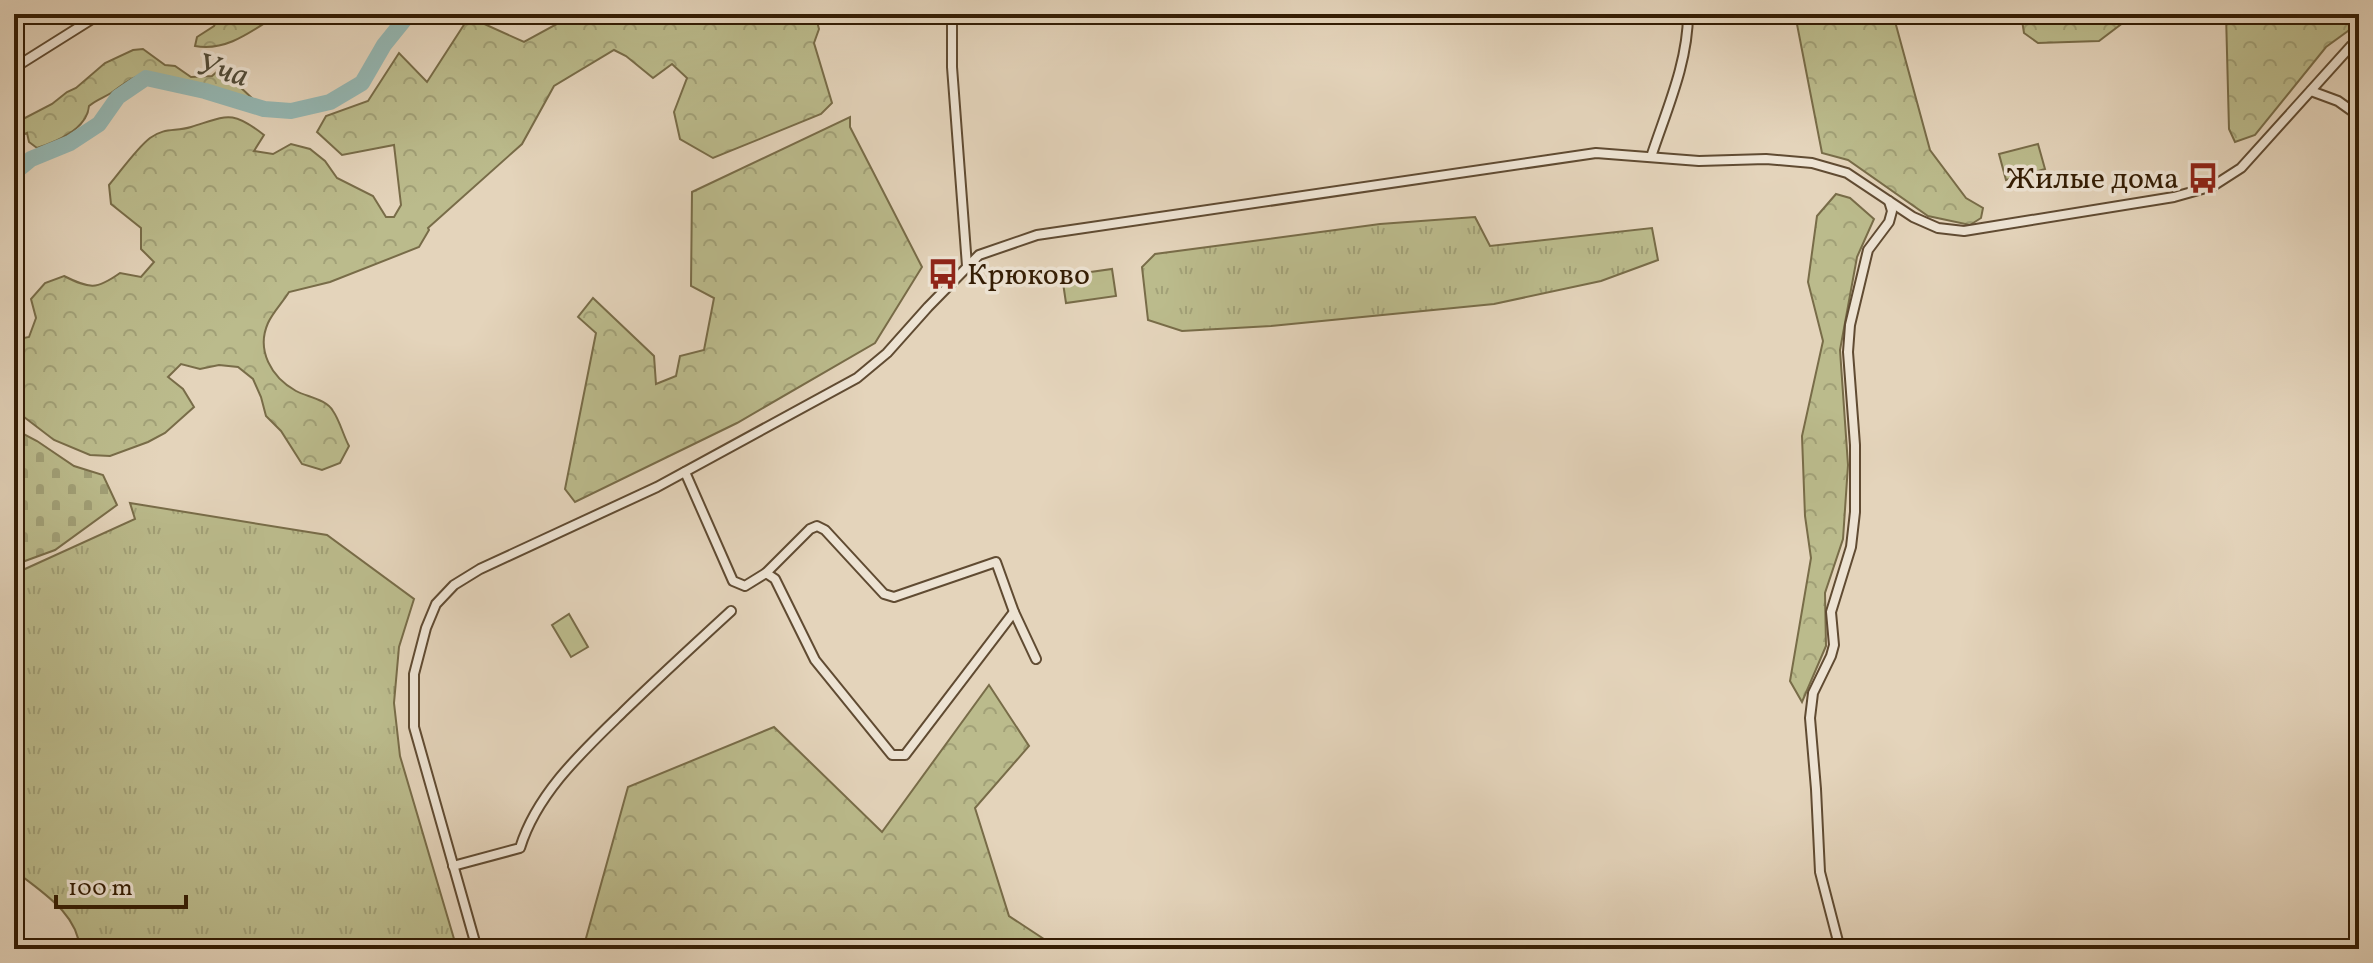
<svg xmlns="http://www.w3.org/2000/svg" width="2373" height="963" font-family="Vollkorn,serif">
	<defs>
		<pattern id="grass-tufts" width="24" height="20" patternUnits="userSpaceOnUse" patternTransform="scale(2)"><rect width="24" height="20" fill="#bbbb8c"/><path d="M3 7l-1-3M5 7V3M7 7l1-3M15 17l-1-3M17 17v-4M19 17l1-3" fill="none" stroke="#a1a077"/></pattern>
		<pattern id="forest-crowns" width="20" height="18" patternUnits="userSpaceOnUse" patternTransform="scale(2)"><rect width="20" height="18" fill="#bbbb8c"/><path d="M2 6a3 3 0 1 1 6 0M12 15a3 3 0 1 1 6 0" fill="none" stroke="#a1a077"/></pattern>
		<pattern id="cemetery-stones" width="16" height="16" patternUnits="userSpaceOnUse" patternTransform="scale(2)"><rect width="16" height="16" fill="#bbbb8c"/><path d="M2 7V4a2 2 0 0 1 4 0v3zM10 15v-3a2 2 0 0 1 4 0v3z" fill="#a1a077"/></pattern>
	</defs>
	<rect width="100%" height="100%" fill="#e4d4bb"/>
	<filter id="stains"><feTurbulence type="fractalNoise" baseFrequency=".0025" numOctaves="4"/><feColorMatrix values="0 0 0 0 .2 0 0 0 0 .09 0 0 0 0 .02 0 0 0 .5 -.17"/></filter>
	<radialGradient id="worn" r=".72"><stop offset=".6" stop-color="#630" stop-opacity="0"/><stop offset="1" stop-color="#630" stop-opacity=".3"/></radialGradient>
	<g fill="url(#grass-tufts)" stroke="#786c48" stroke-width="2">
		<polygon points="1475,217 1490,246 1652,228 1658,260 1601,281 1494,304 1271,326 1182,331 1148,320 1142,267 1155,254 1380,224"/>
		<path d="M130 503 327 535 414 599 399 647 394 703 400 756 457 949H80C77 912 41 892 14 870V574L135 519Z"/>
	</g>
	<g fill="url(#forest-crowns)" stroke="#786c48" stroke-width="2">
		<path d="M220 14H279C253 30 227 52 195 46L197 37 214 26Z"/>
		<path d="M575 14H815L819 29 814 43 832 103 821 114 713 158 680 139 674 112 687 78 672 64 653 78 626 56 614 50 554 86 522 144 428 228 429 230 419 247 330 282 289 292C283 302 273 312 268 323 256 350 271 377 296 391 307 397 326 399 333 411 340 421 343 435 349 446L340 463 322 470 302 464 281 431 266 416 261 397 253 379 238 367 219 365 200 369 181 364 168 377 183 389 194 407 165 433 148 442 110 456 90 455 54 440 24 417H14V340L29 337 36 318 31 299 45 283 64 276C90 289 96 290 120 273L141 277 154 262 141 249V228L111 204 109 185C121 171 136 149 150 138 165 127 175 132 191 127 227 116 231 109 264 135L254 151 273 154 291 144 310 149 325 161 337 178 373 196 386 217H394L401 205 394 145 342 155 317 132 326 116 368 101 399 53 427 82 469 17 524 42Z"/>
		<polygon points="1795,14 1893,14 1930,150 1966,198 1983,208 1981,218 1970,225 1928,216 1848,160 1822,153"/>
		<polygon points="2021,14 2123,14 2124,22 2099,41 2038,43 2024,33"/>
		<polygon points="2226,14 2359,14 2359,23 2326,47 2255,135 2235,142 2229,129"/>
		<path d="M143 49 165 65 175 66 191 77 212 76 219 70 229 68 237 74 238 85 253 99 244 102 152 73C135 74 125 83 111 93 103 98 96 100 89 106 87 129 56 142 37 148L29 142 27 133 14 139V120L25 118 52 104 67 92 76 88 105 63 133 50Z"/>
		<polygon points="850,117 850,127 922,267 875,343 737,423 575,502 565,489 596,333 578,317 593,298 654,356 656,384 676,376 680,356 704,350 714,298 691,286 692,192"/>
		<polygon points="1836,194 1850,198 1874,219 1857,257 1840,350 1848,465 1843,539 1825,593 1826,646 1802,702 1790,681 1811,558 1805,516 1802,436 1823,341 1808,282 1817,216"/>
		<polygon points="989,685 1029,746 975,808 1009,916 1059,949 583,949 628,787 774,727 882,832"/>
	</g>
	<polygon fill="url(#cemetery-stones)" stroke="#786c48" stroke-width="2" points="14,429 37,441 74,466 103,475 117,505 55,550 14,565"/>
	<g fill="#bbbb8c" stroke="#786c48" stroke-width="2">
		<polygon points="2038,144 2045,169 2006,180 1999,154"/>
		<polygon points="1112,269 1116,296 1066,303 1062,276"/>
		<polygon points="569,614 588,647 571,657 552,625"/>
	</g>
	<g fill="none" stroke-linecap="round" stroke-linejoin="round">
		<polyline stroke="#95b8b4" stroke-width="16" points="14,173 31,159 70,143 99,124 118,97 146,78 205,91 264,109 291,111 330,102 362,83 384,45 409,14"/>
		<defs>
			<g id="street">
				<polyline points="952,14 952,67 967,266"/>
				<polyline points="14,68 100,14"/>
				<polyline points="2311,91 2338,101 2359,116"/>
				<path d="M1651 157C1666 111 1688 63 1688 14"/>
				<polyline points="685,472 733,581 745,586 766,573 775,579 815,660 892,755 905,755 1014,612 1036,659"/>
				<polyline points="766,573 810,529 817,526 825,530 884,594 894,597 996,562 1014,612"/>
				<path d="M453 866 520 848C537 793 583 751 623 712 658 678 695 644 731 611"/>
				<polyline points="477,949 414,727 414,674 426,628 436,604 454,585 480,569 657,487 857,378 887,353 928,307 979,255 1037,235 1596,153 1699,161 1766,159 1812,163 1847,173 1913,217 1938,228 1964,231 2174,197 2213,186 2241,168 2351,46 2359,40"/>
				<polyline points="1840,949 1820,872 1816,789 1810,718 1813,693 1831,656 1834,645 1831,612 1851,547 1855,512 1855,445 1848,352 1850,325 1868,250 1889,222 1892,211 1889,201"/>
			</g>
		</defs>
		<use href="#street" stroke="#604b32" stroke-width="12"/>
		<use href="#street" stroke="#ede3d3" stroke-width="8"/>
	</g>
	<defs>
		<symbol id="bus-bare" viewBox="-9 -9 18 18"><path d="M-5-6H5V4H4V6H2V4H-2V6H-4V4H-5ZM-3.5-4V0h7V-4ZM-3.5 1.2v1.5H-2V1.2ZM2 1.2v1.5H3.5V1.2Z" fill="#8f2418" stroke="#ede3d3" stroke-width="2.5" paint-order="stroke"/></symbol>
	</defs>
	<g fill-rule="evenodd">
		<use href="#bus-bare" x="2181" y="156" width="44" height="44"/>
		<use href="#bus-bare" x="921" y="252" width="44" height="44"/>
	</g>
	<g text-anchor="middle" stroke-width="7" stroke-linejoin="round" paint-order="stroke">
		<g font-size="30" fill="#341d04" stroke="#ede3d3" text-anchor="end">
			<text x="2179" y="188">Жилые дома</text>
			<text x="967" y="284" text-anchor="start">Крюково</text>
		</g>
		<g font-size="32" font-style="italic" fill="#514c39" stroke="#ede3d3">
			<text transform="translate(223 69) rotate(15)" y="11">Уча</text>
		</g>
	</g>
	<rect width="2373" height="963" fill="none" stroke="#e4d4bb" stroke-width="48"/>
	<rect x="16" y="16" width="2341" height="931" fill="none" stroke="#341d04" stroke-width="4"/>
	<rect x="24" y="24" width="2325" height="915" fill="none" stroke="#341d04" stroke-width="2"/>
	<path d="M56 895v12h130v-12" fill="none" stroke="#341d04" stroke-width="4"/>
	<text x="68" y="895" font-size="24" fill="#341d04" stroke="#ede3d3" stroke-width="6" paint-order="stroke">100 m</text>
	<rect width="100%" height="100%" filter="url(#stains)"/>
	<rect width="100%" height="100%" fill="url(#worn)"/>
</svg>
